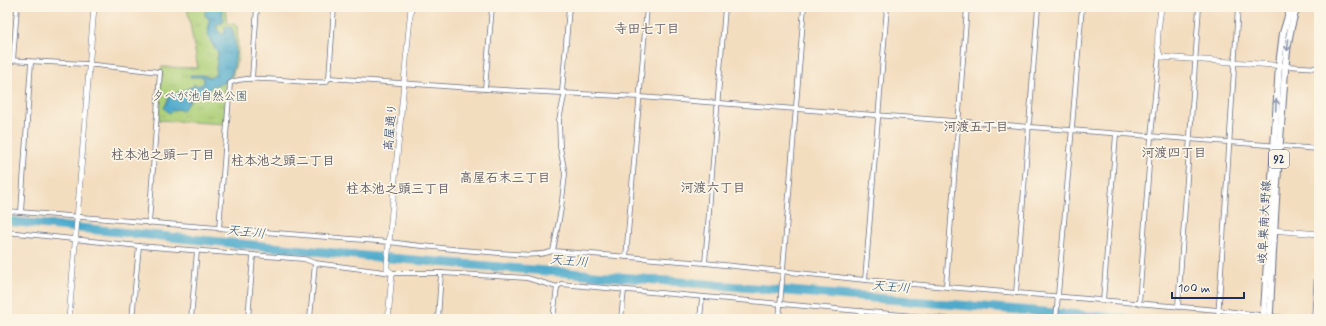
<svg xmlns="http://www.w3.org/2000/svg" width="1326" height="326" font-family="Mynerve,'Klee One',sans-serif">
	<defs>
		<pattern id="grass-tufts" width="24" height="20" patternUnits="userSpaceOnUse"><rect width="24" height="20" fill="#add079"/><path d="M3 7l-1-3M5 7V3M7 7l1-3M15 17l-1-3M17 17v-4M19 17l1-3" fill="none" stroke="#94b36b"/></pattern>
		<pattern id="water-ripples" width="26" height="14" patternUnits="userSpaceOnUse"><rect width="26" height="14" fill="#4eaacc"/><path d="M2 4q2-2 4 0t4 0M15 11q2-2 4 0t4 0" fill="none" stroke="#408ba9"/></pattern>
	</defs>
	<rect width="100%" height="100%" fill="#fcf5e5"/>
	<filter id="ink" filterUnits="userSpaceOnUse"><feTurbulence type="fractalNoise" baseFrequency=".025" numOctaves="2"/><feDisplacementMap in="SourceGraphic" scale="8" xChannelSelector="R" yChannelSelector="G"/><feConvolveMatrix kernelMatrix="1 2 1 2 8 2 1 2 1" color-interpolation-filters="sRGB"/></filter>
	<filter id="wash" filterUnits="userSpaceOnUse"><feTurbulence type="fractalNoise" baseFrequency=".012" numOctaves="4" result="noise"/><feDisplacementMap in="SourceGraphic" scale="16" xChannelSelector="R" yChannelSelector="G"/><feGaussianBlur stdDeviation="0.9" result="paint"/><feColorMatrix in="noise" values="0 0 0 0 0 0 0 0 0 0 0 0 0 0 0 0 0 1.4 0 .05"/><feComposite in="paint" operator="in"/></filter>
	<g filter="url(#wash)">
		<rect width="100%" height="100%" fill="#f3ddbf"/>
		<polygon fill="url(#grass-tufts)" stroke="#64806c" points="187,7 225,7 227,23 237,25 238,58 229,86 226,124 158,120 162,67 198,68"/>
		<path fill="url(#water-ripples)" stroke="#346c95" d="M209 7H221L224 22 216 25 219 32 222 34 225 33V26L232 28C237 47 237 63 228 81L211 87 204 95 194 96 183 110 177 109 169 113 164 108 170 96 194 86V84L197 86 203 84 204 81 203 77H190V75H203L210 78 215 75 218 53C207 37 208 37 209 18L205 16V12Z"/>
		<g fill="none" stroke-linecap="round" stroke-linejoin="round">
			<polyline stroke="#4eaacc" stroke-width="9" points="7,221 365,256 1128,319"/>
		</g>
	</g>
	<g filter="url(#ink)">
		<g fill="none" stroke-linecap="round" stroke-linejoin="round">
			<defs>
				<g id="minor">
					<polyline points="7,60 86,64 160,72 149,223"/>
					<polyline points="13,61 17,7"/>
					<polyline points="1286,66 1319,68"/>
					<polyline points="252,78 257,7"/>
					<polyline points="329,78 485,89 640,97 1319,149"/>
					<polyline points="485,89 492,7"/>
					<polyline points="562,92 569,7"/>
					<path d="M7 211 389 242C426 247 462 250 499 253 516 254 537 257 553 251L705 263 865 280 1218 310 1295 319"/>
					<polyline points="21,212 31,62"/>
					<path d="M219 229 230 83C245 73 304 84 326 82L329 78 334 7"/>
					<polyline points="7,232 139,246 304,259 315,263 392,273 441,273 527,278 557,287 561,284 947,319"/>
					<polyline points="553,251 561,209 565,174 560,147 559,120 565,92"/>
					<polyline points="626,257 647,7"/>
					<polyline points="705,263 725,7"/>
					<polyline points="865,280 887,7"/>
					<polyline points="946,286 967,7"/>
					<polyline points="1016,293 1038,7"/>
					<polyline points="1103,301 1116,134"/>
					<polyline points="1139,304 1151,137 1159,54"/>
					<polyline points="1178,307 1199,7"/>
					<polyline points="132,319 139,246"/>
					<polyline points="191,319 197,251"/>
					<polyline points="248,319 253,256"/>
					<polyline points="310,319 315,263"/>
					<polyline points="438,319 441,273"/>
					<polyline points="553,319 557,287"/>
					<polyline points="621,319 624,290"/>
					<polyline points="700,319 702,298"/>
					<polyline points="779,319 804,7"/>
					<polyline points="861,319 862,311"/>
					<polyline points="1056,319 1082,7"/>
					<polyline points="1218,319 1238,7"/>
					<polyline points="1314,319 1319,243"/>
				</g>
				<g id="tertiary">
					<path d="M1161 7C1160 19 1154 47 1161 57L1286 66"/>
					<polyline points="1272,230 1319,234"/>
					<polyline points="69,319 94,7"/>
					<polyline points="388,319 392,273 387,269 387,264 411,7"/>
				</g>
				<g id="primary">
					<polyline points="1264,311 1279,65 1283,33 1291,7"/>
					<path d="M1270 312C1273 245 1277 178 1282 112 1285 77 1285 40 1297 7"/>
				</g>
			</defs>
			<use href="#minor" stroke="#676c80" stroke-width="5.5"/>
			<use href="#tertiary" stroke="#676c80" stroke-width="6"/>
			<use href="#primary" stroke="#676c80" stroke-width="8"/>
			<use href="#minor" stroke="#fff" stroke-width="4"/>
			<use href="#tertiary" stroke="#fff" stroke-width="5"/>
			<use href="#primary" stroke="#fff" stroke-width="6"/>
			<defs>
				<g id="primary-bridge">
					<polyline points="1263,319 1264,311"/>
					<polyline points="1269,319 1270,312"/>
				</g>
			</defs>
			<use href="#primary-bridge" stroke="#676c80" stroke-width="8" stroke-linecap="butt"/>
			<use href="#primary-bridge" stroke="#fff" stroke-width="6"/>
		</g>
		<defs><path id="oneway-shaft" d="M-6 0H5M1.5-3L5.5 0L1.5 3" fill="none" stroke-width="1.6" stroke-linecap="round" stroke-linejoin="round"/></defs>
		<g stroke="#8d97ae">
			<use href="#oneway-shaft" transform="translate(1288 45) rotate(96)"/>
			<use href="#oneway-shaft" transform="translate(1276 105) rotate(-87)"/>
		</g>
	</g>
	<g text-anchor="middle" stroke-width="3.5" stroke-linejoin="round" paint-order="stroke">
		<rect fill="#fcf5e5" stroke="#5e6a86" stroke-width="1" x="1269" y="150" width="20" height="18" rx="3"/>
		<g font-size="11" font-weight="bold" fill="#1b2f5e">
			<text x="1279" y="163">92</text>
		</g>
		<g font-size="12" fill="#405765" stroke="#fcf5e5">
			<text x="200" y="100">夕べが池自然公園</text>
		</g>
		<g font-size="12" fill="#1b2f5e" stroke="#fcf5e5">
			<text transform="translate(390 127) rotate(-85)" y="4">高屋通り</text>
			<text transform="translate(1264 222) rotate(-87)" y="4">岐阜巣南大野線</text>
		</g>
		<g font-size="13" font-weight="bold" fill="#605c68" stroke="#fcf5e5">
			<text x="647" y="33">寺田七丁目</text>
			<text x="976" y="131">河渡五丁目</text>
			<text x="1174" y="157">河渡四丁目</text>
			<text x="163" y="159">柱本池之頭一丁目</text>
			<text x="283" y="165">柱本池之頭二丁目</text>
			<text x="505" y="182">高屋石末三丁目</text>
			<text x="713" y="192">河渡六丁目</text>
			<text x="398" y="193">柱本池之頭三丁目</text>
		</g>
		<g font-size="13" font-style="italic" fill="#2d5a84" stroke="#fcf5e5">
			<text transform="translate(246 231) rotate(6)" y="5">天王川</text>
			<text transform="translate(569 260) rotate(5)" y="5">天王川</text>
			<text transform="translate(891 286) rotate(5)" y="5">天王川</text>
		</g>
	</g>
	<rect width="1326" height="326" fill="none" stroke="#fcf5e5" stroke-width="24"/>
	<path d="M1172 292v6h72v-6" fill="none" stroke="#1b2f5e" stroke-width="2"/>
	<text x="1178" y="292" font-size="12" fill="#1b2f5e" stroke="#fcf5e5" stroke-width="3" paint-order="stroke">100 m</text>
</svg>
